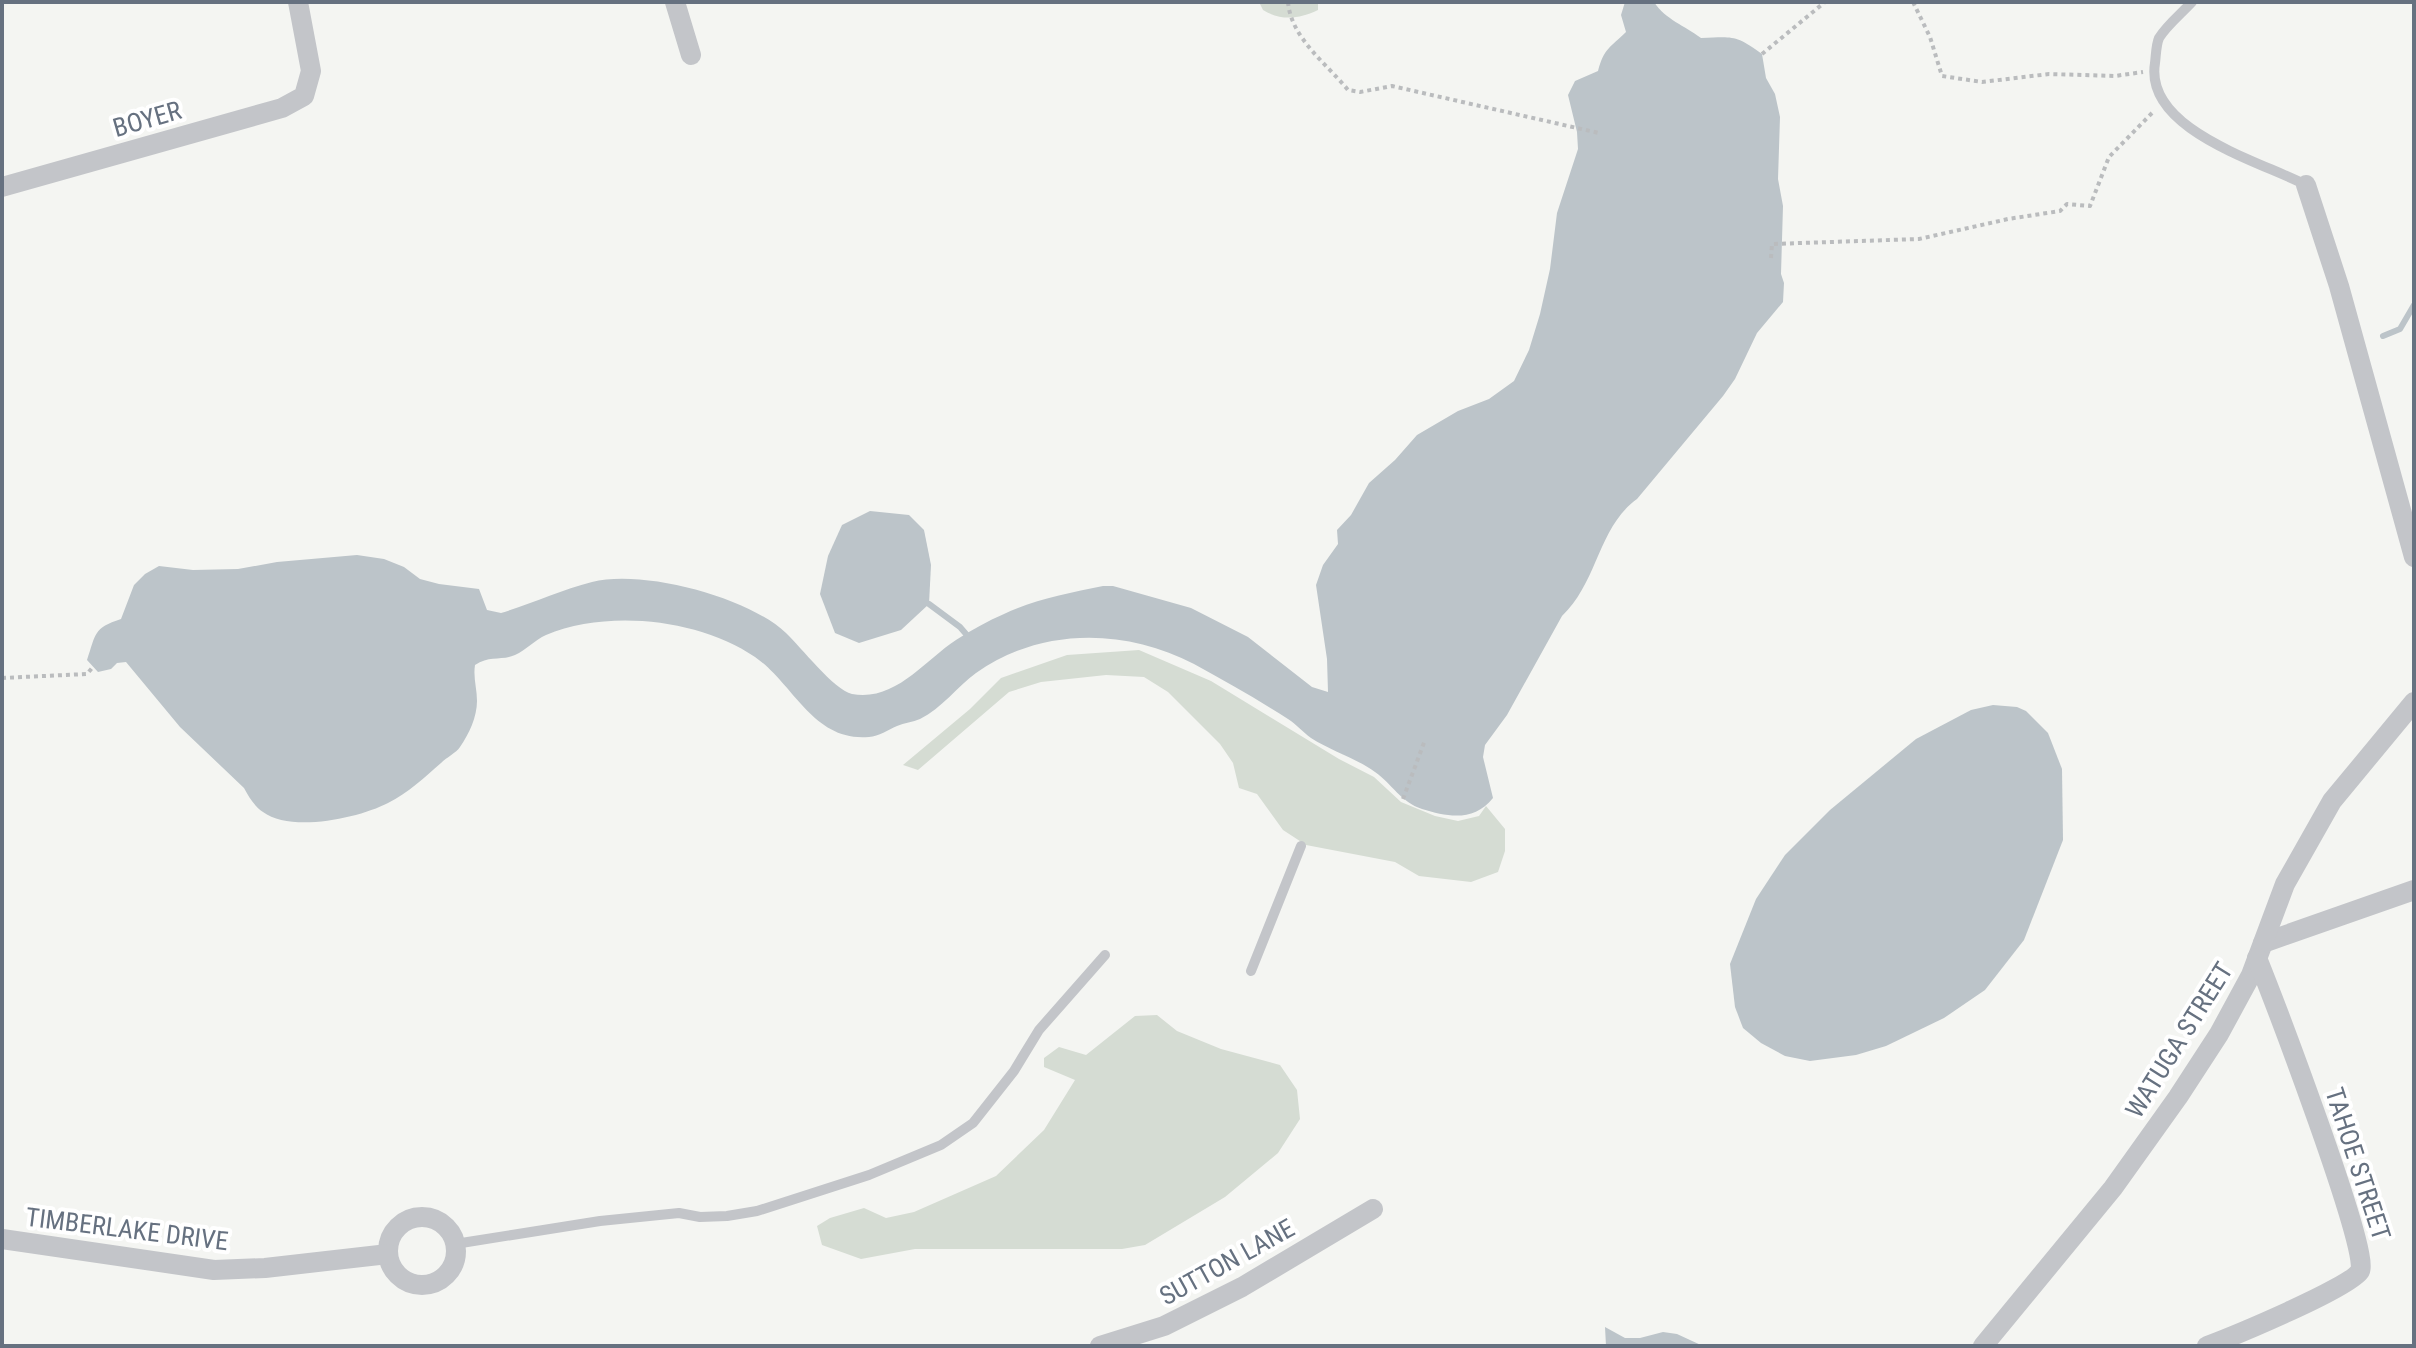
<svg xmlns="http://www.w3.org/2000/svg" width="2416" height="1348" font-family="'Roboto Condensed',sans-serif">
	<rect width="100%" height="100%" fill="#f4f5f2"/>
	<g fill="#d5dcd3">
		<path d="M1259 2H1318V10C1299 19 1281 21 1263 10Z"/>
		<polygon points="1139,650 1211,681 1339,759 1374,777 1401,802 1435,816 1458,821 1479,816 1486,806 1505,829 1505,851 1498,872 1471,882 1419,876 1395,862 1306,845 1283,830 1257,794 1239,788 1233,763 1220,744 1168,692 1144,677 1106,675 1041,682 1009,692 918,770 903,765 970,709 1001,678 1067,655"/>
		<polygon points="1157,1015 1177,1031 1221,1049 1280,1065 1297,1090 1300,1119 1278,1153 1225,1197 1145,1245 1122,1249 915,1249 861,1259 822,1245 817,1226 830,1218 864,1208 886,1218 914,1212 996,1176 1044,1130 1075,1080 1044,1067 1044,1058 1059,1047 1086,1055 1135,1016"/>
	</g>
	<g fill="#bcc4c9">
		<path d="M1625 2H1654C1666 20 1684 25 1701 38 1732 37 1735 34 1762 54L1766 78 1775 94 1780 117 1778 179 1783 206 1781 274 1784 283 1783 302 1757 333 1735 379 1723 396 1637 499C1598 527 1598 582 1562 616L1507 715 1485 745 1483 757 1493 798C1474 822 1448 817 1422 809 1401 802 1392 784 1375 772 1356 758 1331 751 1311 738 1303 732 1296 724 1288 719 1257 699 1225 681 1194 664 1125 628 1041 627 976 673 957 687 942 708 920 719 913 722 904 723 897 726 888 730 879 736 869 737 813 742 794 684 755 657 699 619 608 609 546 635 535 640 526 650 515 655 501 661 490 655 475 665 473 678 477 688 477 701 477 717 469 734 460 747 456 753 447 757 441 763 425 777 408 793 388 803 359 818 291 833 263 812 254 806 249 797 244 788L180 727 126 662 117 663 111 669 98 672 87 660C96 634 93 628 121 619L134 585 145 574 159 566 193 570 238 569 277 562 357 555 384 559 404 567 420 579 439 584 479 589 487 610 501 613C531 604 561 590 592 582 643 569 748 597 786 633 801 647 834 690 852 694 895 702 924 661 956 640 971 630 988 621 1004 614 1036 599 1069 593 1103 586H1113L1191 608 1248 637 1312 687 1328 692 1327 659 1316 585 1323 565 1338 544 1337 530 1351 515 1369 483 1395 460 1417 435 1458 411 1489 399 1514 381 1529 350 1540 314 1550 269 1557 213 1578 149 1577 132 1568 95 1575 81 1598 71C1604 48 1610 48 1626 32L1621 15Z"/>
		<polygon points="870,511 909,515 924,530 931,565 929,604 901,630 859,643 835,633 820,594 828,556 842,525"/>
		<polygon points="1993,705 2017,707 2026,711 2048,733 2062,769 2063,840 2024,940 1985,990 1944,1018 1886,1046 1856,1055 1810,1061 1785,1056 1761,1043 1743,1028 1735,1007 1730,964 1756,899 1785,855 1830,810 1916,739 1971,710"/>
		<polygon points="1605,1327 1625,1338 1640,1338 1663,1332 1677,1334 1703,1346 1606,1346"/>
	</g>
	<g fill="none" stroke-linecap="round" stroke-linejoin="round">
		<g stroke="#bcc4c9" stroke-width="6">
			<polyline points="2383,336 2400,329 2414,305"/>
			<polyline points="929,604 960,627 966,634"/>
		</g>
		<g stroke="#babcbe" stroke-width="4" stroke-dasharray="4 4" stroke-linecap="butt">
			<path d="M1288 2C1291 38 1326 63 1348 90L1360 92 1392 86 1599 133"/>
			<polyline points="1913,2 1930,37 1942,76 1982,82 2049,74 2115,76 2143,72"/>
			<polyline points="1762,54 1825,2"/>
			<polyline points="1771,258 1772,244 1919,239 2008,219 2060,211 2067,204 2090,206 2109,157 2153,112"/>
			<polyline points="2,678 87,674 92,668"/>
			<polyline points="1403,799 1425,740"/>
		</g>
		<g stroke="#c3c5c9" stroke-width="10">
			<path d="M2192 2C2182 13 2167 25 2159 38 2156 45 2156 55 2155 63 2144 130 2260 161 2306 185"/>
			<polyline points="1251,971 1301,846"/>
			<polyline points="455,1244 600,1221 679,1213 700,1217 727,1216 757,1211 869,1175 941,1145 973,1123 1014,1071 1039,1030 1105,955"/>
		</g>
		<g stroke="#c3c5c9" stroke-width="20">
			<polyline points="675,2 691,55"/>
			<polyline points="2306,185 2339,286 2414,557"/>
			<polyline points="2,187 282,108 304,96 311,71 298,2"/>
			<polyline points="2263,943 2414,890"/>
			<circle cx="422" cy="1251" r="34"/>
			<polyline points="2,1239 214,1270 265,1268 388,1254"/>
			<polyline points="1100,1346 1164,1326 1242,1287 1373,1209"/>
			<polyline points="1983,1346 2113,1188 2178,1097 2219,1034 2251,975 2285,884 2332,801 2414,702"/>
			<path d="M2207 1346C2231 1337 2350 1288 2360 1271 2371 1253 2271 993 2257 958"/>
		</g>
	</g>
	<g text-anchor="middle" stroke-width="8" stroke-linejoin="round" paint-order="stroke">
		<g font-size="26" fill="#667180" stroke="#fff">
			<text transform="translate(147 119) rotate(-16)" y="9">BOYER</text>
			<text transform="translate(2179 1040) rotate(-58)" y="9">WATUGA STREET</text>
			<text transform="translate(2358 1164) rotate(72)" y="9">TAHOE STREET</text>
			<text transform="translate(127 1229) rotate(7)" y="9">TIMBERLAKE DRIVE</text>
			<text transform="translate(1227 1262) rotate(-29)" y="9">SUTTON LANE</text>
		</g>
	</g>
	<rect width="2416" height="1348" fill="none" stroke="#667180" stroke-width="8"/>
</svg>
